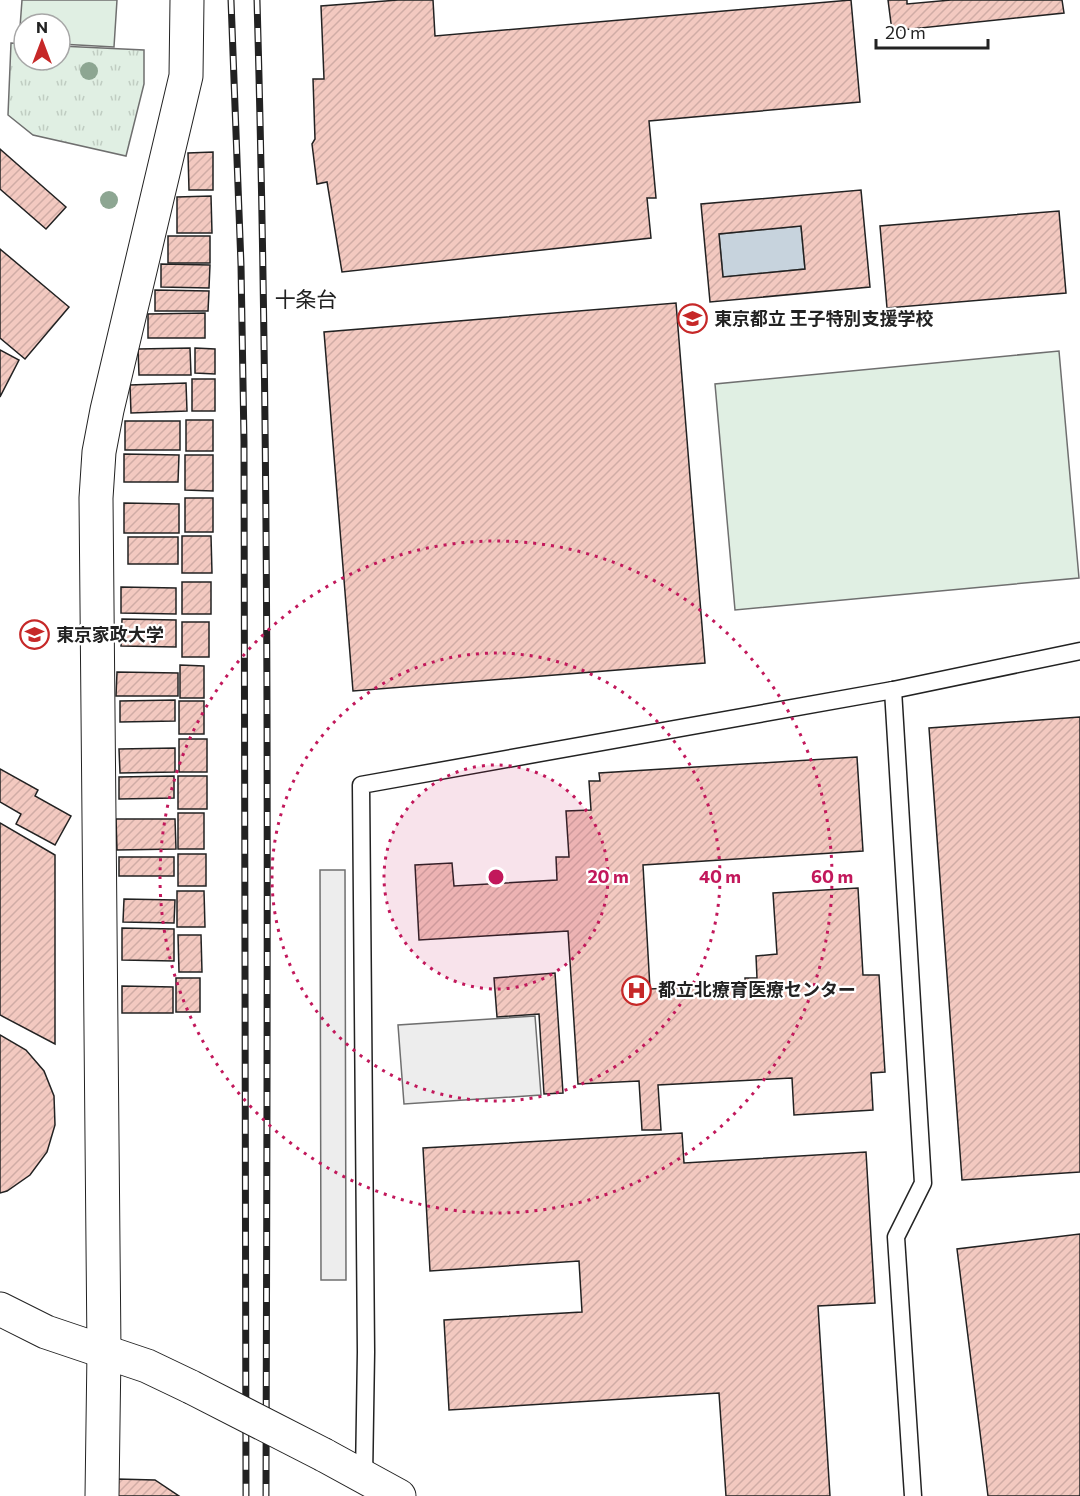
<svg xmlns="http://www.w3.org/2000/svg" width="1080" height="1496" font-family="Commissioner,'Noto Sans JP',sans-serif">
	<defs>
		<pattern id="grass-tufts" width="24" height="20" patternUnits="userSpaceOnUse" patternTransform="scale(1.5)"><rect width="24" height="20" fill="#e0efe3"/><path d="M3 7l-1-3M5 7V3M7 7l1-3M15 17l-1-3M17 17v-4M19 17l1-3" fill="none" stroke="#c0cdc2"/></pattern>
		<pattern id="building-hatch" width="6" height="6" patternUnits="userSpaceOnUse" patternTransform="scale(1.5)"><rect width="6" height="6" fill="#f3c9c0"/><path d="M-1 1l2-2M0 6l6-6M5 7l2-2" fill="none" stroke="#d0aca5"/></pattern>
	</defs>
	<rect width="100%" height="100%" fill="#fff"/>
	<polygon fill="url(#grass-tufts)" stroke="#6f6f6f" stroke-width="1.5" points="11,43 24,44 24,60 60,60 60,46 144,50 144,84 126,156 33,135 8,115"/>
	<g fill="#e0efe3" stroke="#6f6f6f" stroke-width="1.5">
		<polygon points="22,0 117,0 114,47 60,44 60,24 24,24 24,42 19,41"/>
		<polygon points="1059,351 1079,578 735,610 715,384"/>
	</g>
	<g fill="#ededed" stroke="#6f6f6f" stroke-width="1.5">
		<polygon points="320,870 345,870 346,1280 321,1280"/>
		<polygon points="535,1016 541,1095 404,1104 398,1025"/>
	</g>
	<polygon fill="#c7d3dd" stroke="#6f6f6f" stroke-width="1.5" points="801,226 805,269 723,277 719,234"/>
	<g fill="url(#building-hatch)" stroke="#222" stroke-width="1.5" fill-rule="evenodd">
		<polygon points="398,0 433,0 435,36 851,0 860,102 649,121 656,198 647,198 651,238 342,272 327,182 317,184 312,144 315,139 313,79 324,79 321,6"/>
		<polygon points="888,0 907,0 907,4 951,0 1062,0 1064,13 892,31"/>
		<polygon points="0,149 66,207 46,229 0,189"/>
		<polygon points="213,152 213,190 189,190 188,153"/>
		<path d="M861 190 870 287 710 302 701 204ZM801 226 805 269 723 277 719 234Z"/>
		<polygon points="211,196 212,233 177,233 177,197"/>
		<polygon points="1059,211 1066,293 887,308 880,226"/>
		<rect x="168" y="236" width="42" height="27"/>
		<polygon points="0,249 69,307 25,359 0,338"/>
		<polygon points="161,264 210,265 209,288 161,287"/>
		<polygon points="155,290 209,291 208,311 155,311"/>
		<polygon points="676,303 705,663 353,691 324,332"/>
		<polygon points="205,313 205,338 148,338 148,314"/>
		<polygon points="190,348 191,375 139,375 138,349"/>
		<polygon points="195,348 215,349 215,374 195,373"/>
		<polygon points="0,350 19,360 0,397"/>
		<rect x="192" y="379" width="23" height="32"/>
		<polygon points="186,383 187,411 131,413 130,385"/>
		<rect x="186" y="420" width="27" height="31"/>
		<rect x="125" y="421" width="55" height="29"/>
		<polygon points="124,454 179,455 178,482 124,482"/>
		<polygon points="185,455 213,455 213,491 185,490"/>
		<rect x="185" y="498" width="28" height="34"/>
		<polygon points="124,503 179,504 179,533 124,533"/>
		<polygon points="182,536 211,536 212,573 182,573"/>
		<rect x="128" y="537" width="50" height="27"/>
		<rect x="182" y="582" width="29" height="32"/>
		<polygon points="121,587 176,588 176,614 121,613"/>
		<polygon points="122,619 176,620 176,647 121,646"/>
		<rect x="182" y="622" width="27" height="35"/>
		<polygon points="180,665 204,666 204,698 180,698"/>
		<polygon points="117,672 178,673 178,696 116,696"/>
		<polygon points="175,700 175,721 120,722 120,701"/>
		<rect x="179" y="701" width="25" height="33"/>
		<polygon points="1080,717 1080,1172 962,1180 929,728"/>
		<rect x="179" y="739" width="28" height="33"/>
		<polygon points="175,748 175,772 120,773 119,749"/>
		<polygon points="857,757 863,851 643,865 650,989 745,984 745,978 757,978 756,956 777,954 773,893 858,888 863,975 879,975 885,1072 871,1073 873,1110 794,1115 792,1078 658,1085 661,1130 642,1130 639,1081 578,1084 568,931 419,940 415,865 452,863 454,886 557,880 556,857 569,857 566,811 591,810 589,781 600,781 599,773"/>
		<polygon points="0,769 38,790 35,796 71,816 55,845 16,824 21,814 0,802"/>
		<polygon points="174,776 174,798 119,799 119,777"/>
		<rect x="178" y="776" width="29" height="33"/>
		<rect x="178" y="813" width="26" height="36"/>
		<polygon points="116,819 175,819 176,849 117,850"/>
		<polygon points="0,823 55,855 55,1044 0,1015"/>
		<rect x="178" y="854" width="28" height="32"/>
		<rect x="119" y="857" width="55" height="19"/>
		<polygon points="177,891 204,891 205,927 177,927"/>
		<polygon points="124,899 175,900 174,923 123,922"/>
		<polygon points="122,928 174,929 174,961 122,960"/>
		<polygon points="178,935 201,935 202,972 179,972"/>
		<polygon points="555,973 563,1093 544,1094 539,1014 497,1017 494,978"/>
		<rect x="176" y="978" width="24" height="34"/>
		<polygon points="122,986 173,987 173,1013 122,1013"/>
		<polygon points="0,1035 26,1050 44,1071 54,1096 55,1125 47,1152 30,1175 7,1191 0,1193"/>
		<polygon points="682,1133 684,1163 866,1152 875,1303 818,1306 830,1496 726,1496 719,1393 449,1410 444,1320 582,1312 579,1261 430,1271 423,1148"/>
		<polygon points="1080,1234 1080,1496 988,1496 957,1249"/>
		<polygon points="117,1479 155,1480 179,1496 117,1496"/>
	</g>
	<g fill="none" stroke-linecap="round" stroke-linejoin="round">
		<defs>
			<g id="service">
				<polyline points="893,690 923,1183 896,1237 913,1496"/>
				<polyline points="364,1477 366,1352 361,785 893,690 1080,651"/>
			</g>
			<polyline id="minor" points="102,1496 104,1351 96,498 99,452 107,410 186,76 187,0"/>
			<g id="tertiary">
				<polyline points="0,1309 46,1332 147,1366 191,1387"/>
				<polyline points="324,1455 399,1496"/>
			</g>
		</defs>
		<use href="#service" stroke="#222" stroke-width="19"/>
		<use href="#minor" stroke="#222" stroke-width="35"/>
		<use href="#tertiary" stroke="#222" stroke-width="35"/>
		<use href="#service" stroke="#fff" stroke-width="16"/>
		<use href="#minor" stroke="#fff" stroke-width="33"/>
		<use href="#tertiary" stroke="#fff" stroke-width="33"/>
		<defs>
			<g id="rail">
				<polyline points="231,0 241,265 244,442 246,1496"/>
				<path d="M257 0C271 498 267 997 266 1496"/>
			</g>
		</defs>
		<use href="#rail" stroke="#222" stroke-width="7"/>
		<use href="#rail" stroke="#fff" stroke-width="4.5" stroke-dasharray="14" stroke-linecap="butt"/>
		<defs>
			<polyline id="tertiary-bridge" points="191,1387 324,1455"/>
		</defs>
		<use href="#tertiary-bridge" stroke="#222" stroke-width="35" stroke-linecap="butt"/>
		<use href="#tertiary-bridge" stroke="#fff" stroke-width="33"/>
	</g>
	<g fill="#8da692">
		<circle cx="89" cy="71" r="9"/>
		<circle cx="109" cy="200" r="9"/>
	</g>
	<circle cx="496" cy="877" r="112" fill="#c2185b" fill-opacity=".12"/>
	<g fill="none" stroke="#c2185b" stroke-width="3" stroke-dasharray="3 6">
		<circle cx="496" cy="877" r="112"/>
		<circle cx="496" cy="877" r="224"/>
		<circle cx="496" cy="877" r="336"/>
	</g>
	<defs>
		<symbol id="school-ring" viewBox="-11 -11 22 22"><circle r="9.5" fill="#fff" stroke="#c62828" stroke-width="1.5"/><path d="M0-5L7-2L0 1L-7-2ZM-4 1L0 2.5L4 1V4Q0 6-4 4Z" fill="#c62828"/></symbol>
		<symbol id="university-ring" viewBox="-11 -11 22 22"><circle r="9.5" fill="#fff" stroke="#c62828" stroke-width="1.5"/><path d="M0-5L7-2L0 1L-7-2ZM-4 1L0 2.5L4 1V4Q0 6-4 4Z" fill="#c62828"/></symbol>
		<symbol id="hospital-ring" viewBox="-11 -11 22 22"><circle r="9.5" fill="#fff" stroke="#c62828" stroke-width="1.5"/><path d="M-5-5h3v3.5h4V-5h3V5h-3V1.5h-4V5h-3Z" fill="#c62828"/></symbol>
	</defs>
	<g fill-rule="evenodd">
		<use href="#school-ring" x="676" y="302" width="33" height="33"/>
		<use href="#university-ring" x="18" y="618" width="33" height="33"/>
		<use href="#hospital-ring" x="620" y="974" width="33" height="33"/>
	</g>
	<g text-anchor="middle" stroke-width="4.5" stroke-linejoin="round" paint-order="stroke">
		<g font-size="18" font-weight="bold" fill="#222" stroke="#fff" text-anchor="start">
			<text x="714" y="325">東京都立 王子特別支援学校</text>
			<text x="56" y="641">東京家政大学</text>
			<text x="658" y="996">都立北療育医療センター</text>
		</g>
		<g font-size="21" fill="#222" stroke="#fff">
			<text x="306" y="307">十条台</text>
		</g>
	</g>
	<circle cx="496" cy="877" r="9" fill="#c2185b" stroke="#fff" stroke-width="3"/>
	<g font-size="18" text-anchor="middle" font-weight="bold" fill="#c2185b" stroke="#fff" stroke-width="4.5" stroke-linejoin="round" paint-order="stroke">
		<text x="608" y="883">20 m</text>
		<text x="720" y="883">40 m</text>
		<text x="832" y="883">60 m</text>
	</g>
	<g transform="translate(42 42)"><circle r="28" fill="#ffffff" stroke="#a7a7a7" stroke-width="1.5"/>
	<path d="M0-4.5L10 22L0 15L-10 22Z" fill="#c62828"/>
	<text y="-9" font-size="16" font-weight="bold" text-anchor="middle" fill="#222222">N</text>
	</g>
	<path d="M876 39v9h112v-9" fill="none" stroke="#222222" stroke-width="3"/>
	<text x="885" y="39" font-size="18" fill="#222222" stroke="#ffffff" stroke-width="4.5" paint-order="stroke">20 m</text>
</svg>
